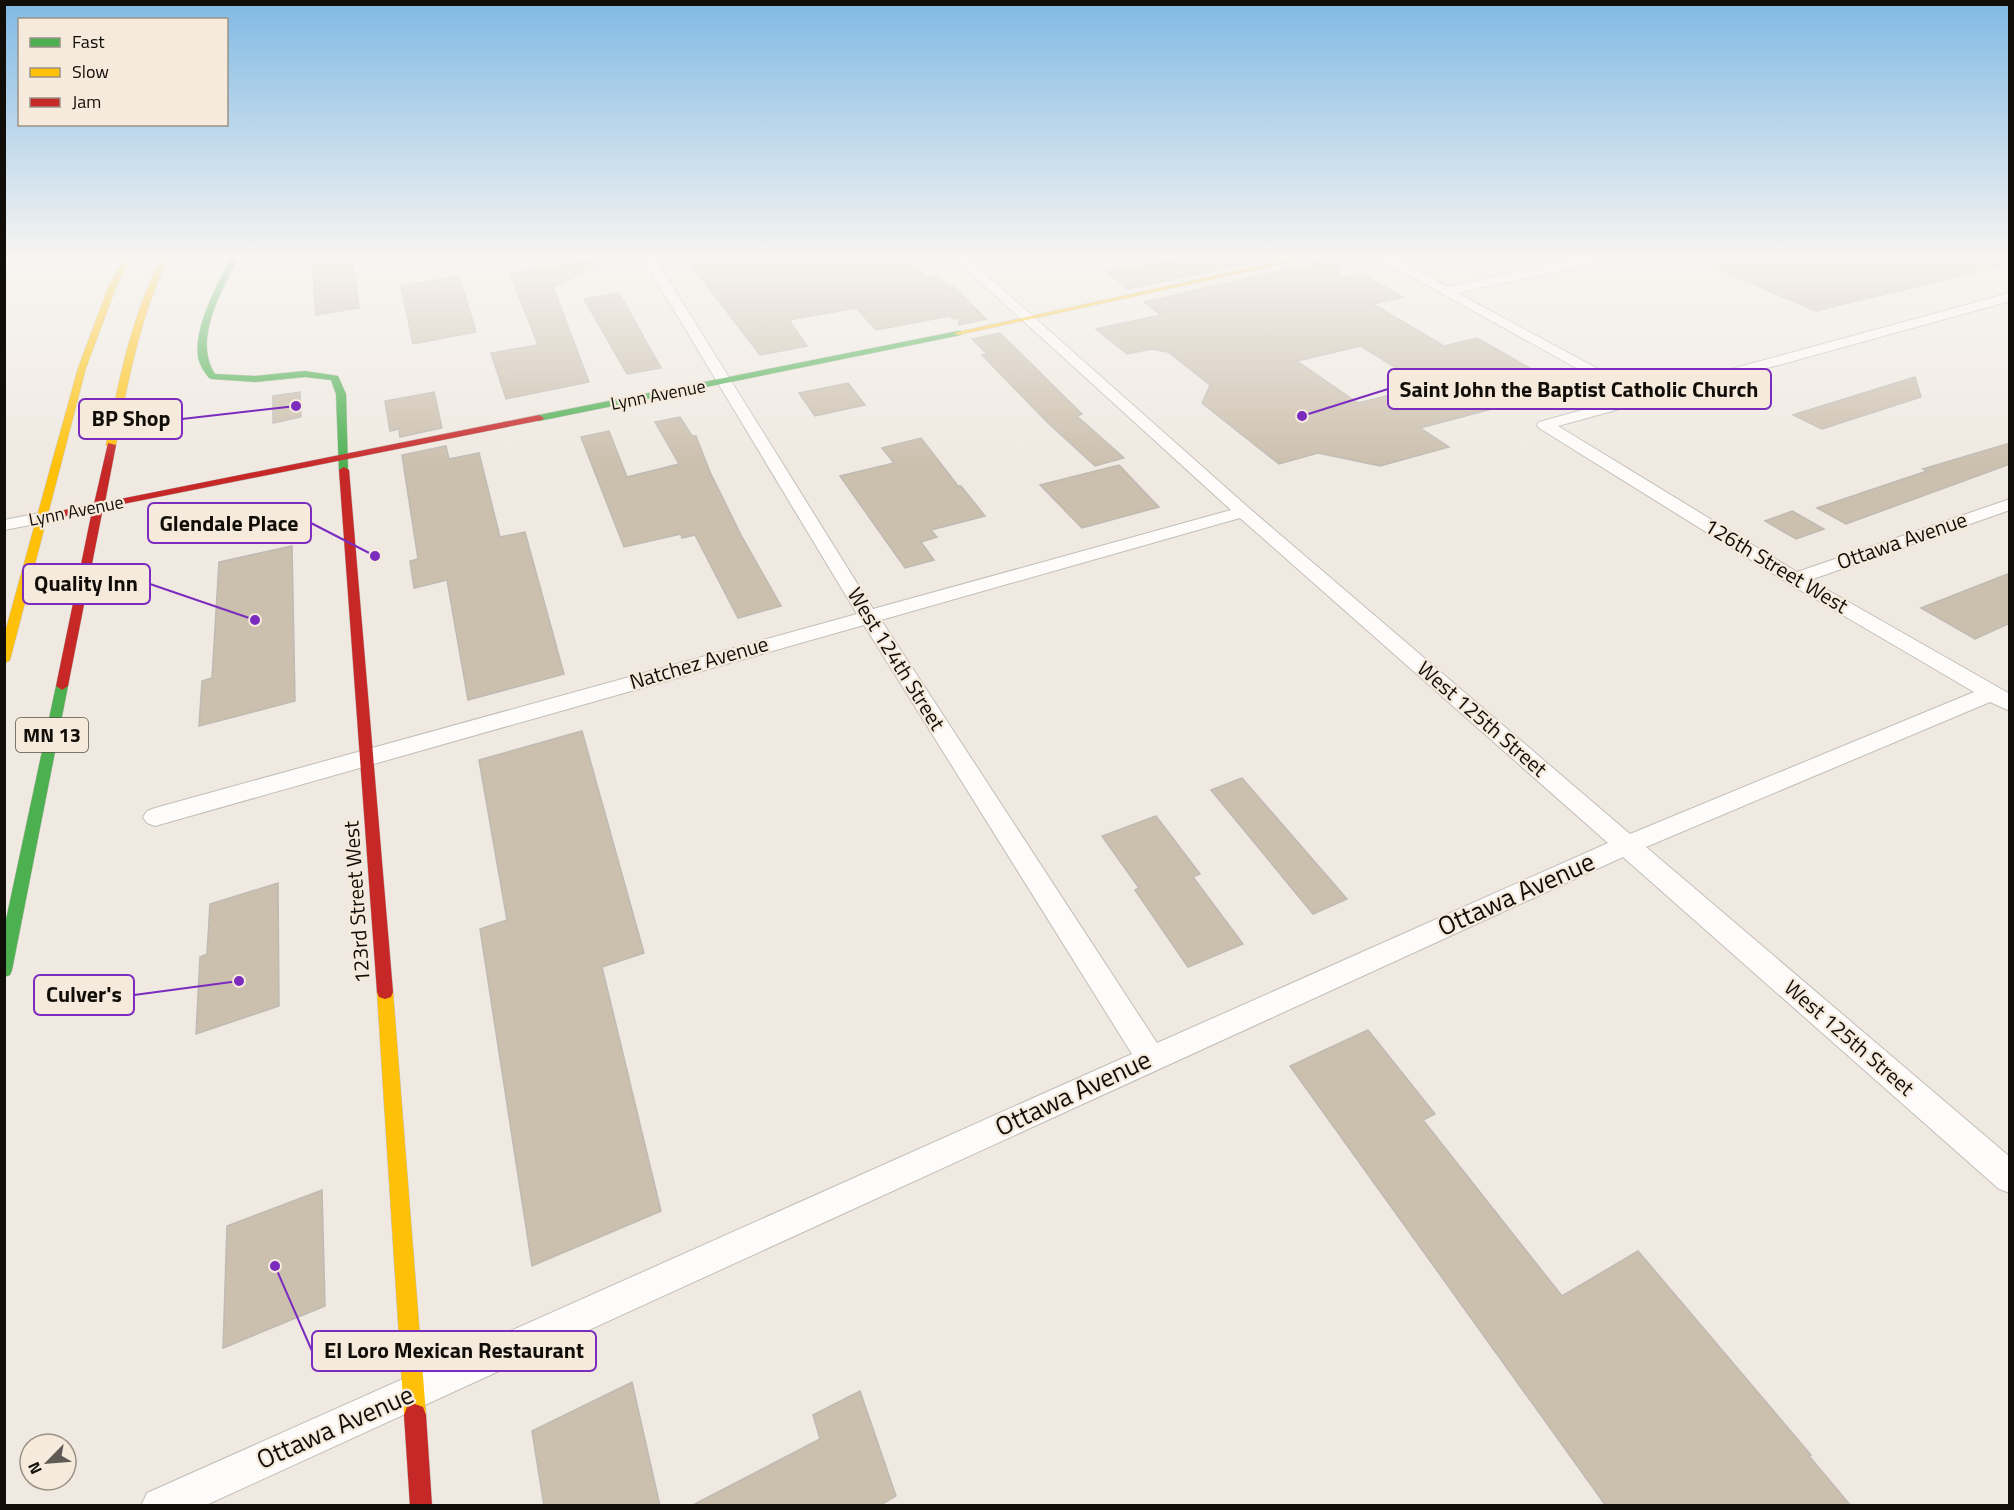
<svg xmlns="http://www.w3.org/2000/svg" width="2014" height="1510" font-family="'Titillium Web',sans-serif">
	<rect width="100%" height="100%" fill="#efe9e1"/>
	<g fill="#cbbfad" stroke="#bfbab4" stroke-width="1.5" fill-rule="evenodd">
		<polygon points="312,257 352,257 359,308 316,315"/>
		<polygon points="685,257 904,257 928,278 938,276 953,291 952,285 986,319 959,325 958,318 953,319 950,316 876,330 856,308 789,320 807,346 760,355"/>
		<polygon points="1188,257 1278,257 1128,289 1106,271"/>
		<path d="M1321 257H1331L1339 261 1341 278 1361 274 1403 297 1373 304 1444 346 1477 338 1567 389 1420 428 1449 447 1380 466 1318 453 1279 464 1202 403 1210 385 1168 352 1151 349 1127 354 1096 329 1161 315 1144 302 1310 264ZM1361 346 1425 386 1358 403 1297 361Z"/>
		<polygon points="1689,257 1999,257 2000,266 1816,311"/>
		<polygon points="597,259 599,265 553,287 589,382 506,399 491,353 538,345 510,273"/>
		<polygon points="459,276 476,332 413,344 401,286"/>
		<polygon points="619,293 661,368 627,374 584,299"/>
		<polygon points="1000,333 1082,414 1077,416 1124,458 1095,466 1048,423 982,355 987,354 972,339"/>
		<polygon points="1915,377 1921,397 1822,429 1793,415"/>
		<polygon points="848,383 865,405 815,416 799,393"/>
		<polygon points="300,392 301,417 273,423 273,396"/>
		<polygon points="434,392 442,428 400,437 399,429 390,431 385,401"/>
		<polygon points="680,417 692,436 696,436 710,472 741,535 781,606 738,618 695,535 682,538 681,534 624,547 581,437 609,431 627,477 679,464 655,422"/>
		<polygon points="921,438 958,486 961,486 985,516 931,530 937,537 921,542 934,560 905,568 840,476 894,463 882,448"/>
		<polygon points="2010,443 2010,464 1846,524 1817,508 1927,471 1923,469"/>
		<polygon points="446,446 449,459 479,453 500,537 525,532 564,674 468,700 447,580 414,588 410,561 418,559 402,455"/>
		<polygon points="1119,465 1159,507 1082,528 1040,485"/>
		<polygon points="1792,511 1824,529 1796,539 1765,521"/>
		<polygon points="292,546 295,701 199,726 202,681 212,678 219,562"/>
		<polygon points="2010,573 2010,623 1975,639 1921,608"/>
		<polygon points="582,731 644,953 602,967 661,1211 532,1266 480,929 507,920 479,760"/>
		<polygon points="1242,778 1347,899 1313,914 1211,790"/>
		<polygon points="1156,816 1200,874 1193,877 1243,944 1188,967 1135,890 1139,888 1102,836"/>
		<polygon points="278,883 279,1006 196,1034 200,957 207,954 210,904"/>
		<polygon points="1368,1030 1435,1114 1423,1120 1562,1296 1638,1251 1811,1455 1809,1456 1851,1506 1606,1506 1290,1066"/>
		<polygon points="322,1190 325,1306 223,1348 227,1226"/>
		<polygon points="632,1382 660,1506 544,1506 532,1431"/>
		<polygon points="860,1391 896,1496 879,1506 691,1506 820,1439 813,1415"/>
	</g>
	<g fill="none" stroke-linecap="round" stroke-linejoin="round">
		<defs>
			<g id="street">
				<path d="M642 257H654L873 609 1231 510 953 257H966L1249 508 1630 834 1974 692 1788 583 1539 428 1537 425 1539 422 1629 397 1376 257H1391L1447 287 1588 257H1610L1604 261 1457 293 1643 393 2010 293V301L1558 426 1797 572 2010 499V510L1810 580 2010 694V711L1990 702 1646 847 2010 1157V1193L1999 1189 1623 857 204 1506H141L147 1493 1132 1054 864 625 155 826 147 823 143 817 147 811 155 808 857 614ZM1240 518 1608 843 1157 1043 881 620Z"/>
				<polygon points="40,513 49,518 46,522 4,530 4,520"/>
			</g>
			<g id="fast">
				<path d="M231 257H239C223 289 192 339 215 374L255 376 305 371 338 376 346 394 348 472 344 473 339 470 336 394 331 380 305 377 255 382 212 379 209 378C205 373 201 367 199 361 191 331 218 284 231 257Z"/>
				<polygon points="958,331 961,331 961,335 539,421 534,418 539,415"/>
				<polygon points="62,682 68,686 12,970 10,975 4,977 4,929 56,686"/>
			</g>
			<g id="slow">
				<polygon points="125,257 132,257 117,285 86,368 10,660 4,664 4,636 78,368 109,285"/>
				<path d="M162 257H169C140 317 128 380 116 445L108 447 106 445C119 380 131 316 162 257Z"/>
				<polygon points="1301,257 1314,257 958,335 954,333"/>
				<polygon points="385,985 391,987 393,992 426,1415 423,1423 415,1426 407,1423 404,1415 377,992 379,987"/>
			</g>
			<g id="jam">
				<polygon points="539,415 544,418 542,420 103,508 68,686 62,690 56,686 92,511 40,521 35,518 40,515 94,504 108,443 116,445 105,502"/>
				<polygon points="344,467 349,470 393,992 391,997 385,999 379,997 377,992 339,470"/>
				<polygon points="415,1404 423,1407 426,1415 432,1506 410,1506 404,1415 407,1407"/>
			</g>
		</defs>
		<use href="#street" stroke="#c2beb8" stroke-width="2"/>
		<use href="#fast" stroke="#c2beb8" stroke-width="1"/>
		<use href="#slow" stroke="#c2beb8" stroke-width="1"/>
		<use href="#jam" stroke="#c2beb8" stroke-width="1"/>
		<use href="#street" fill="#fdfcfa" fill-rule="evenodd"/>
		<use href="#fast" fill="#4caf50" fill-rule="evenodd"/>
		<use href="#slow" fill="#ffc107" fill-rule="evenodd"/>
		<use href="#jam" fill="#c62828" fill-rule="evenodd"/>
		<polyline stroke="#b6b5b3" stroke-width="3" stroke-dasharray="5 3" stroke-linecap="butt" points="4,278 14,257"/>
	</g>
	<linearGradient id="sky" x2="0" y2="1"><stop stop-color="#80b9e4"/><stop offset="0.55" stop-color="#f8f5f2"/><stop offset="1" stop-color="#f8f5f2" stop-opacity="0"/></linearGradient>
	<rect width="2014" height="468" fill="url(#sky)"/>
	<g text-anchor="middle" stroke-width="4.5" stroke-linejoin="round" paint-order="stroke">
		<g font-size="18" fill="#110d08" stroke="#f5eadb">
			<text transform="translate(658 395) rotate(-11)" y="6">Lynn Avenue</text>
			<text transform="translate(76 511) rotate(-11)" y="6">Lynn Avenue</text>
		</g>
		<rect fill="#f5eadb" stroke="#554f47" stroke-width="1.5" x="16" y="718" width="72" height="34" rx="4.5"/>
		<g font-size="20" font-weight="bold" fill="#110d08">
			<text x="52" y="742">MN 13</text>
		</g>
		<g font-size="21" fill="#110d08" stroke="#f5eadb">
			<text transform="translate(1902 541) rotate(-19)" y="7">Ottawa Avenue</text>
			<text transform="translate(1776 566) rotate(31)" y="7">126th Street West</text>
			<text transform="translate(896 659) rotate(58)" y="7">West 124th Street</text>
			<text transform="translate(699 663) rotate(-16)" y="7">Natchez Avenue</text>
			<text transform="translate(1482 719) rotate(41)" y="7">West 125th Street</text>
			<text transform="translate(357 902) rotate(-94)" y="7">123rd Street West</text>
			<text transform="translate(1849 1038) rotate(41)" y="7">West 125th Street</text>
		</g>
		<g font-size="26" fill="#110d08" stroke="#f5eadb">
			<text transform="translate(1516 894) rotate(-24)" y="9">Ottawa Avenue</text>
			<text transform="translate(1073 1093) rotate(-25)" y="9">Ottawa Avenue</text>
			<text transform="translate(335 1427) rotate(-24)" y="9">Ottawa Avenue</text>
		</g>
	</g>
	<path fill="none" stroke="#7b2cbf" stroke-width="2" d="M1302 416L1388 389M296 406L182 419M375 556L311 523M255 620L150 584M239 981L134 995M275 1266L312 1351"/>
	<g fill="#7b2cbf" stroke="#f5eadb" stroke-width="2">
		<circle cx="1302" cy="416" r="6"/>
		<circle cx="296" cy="406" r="6"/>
		<circle cx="375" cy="556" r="6"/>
		<circle cx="255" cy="620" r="6"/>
		<circle cx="239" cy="981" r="6"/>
		<circle cx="275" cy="1266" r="6"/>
	</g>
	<g fill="#f5eadb" stroke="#7b2cbf" stroke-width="2">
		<rect x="1388" y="369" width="383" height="40" rx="6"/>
		<rect x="79" y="399" width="103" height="40" rx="6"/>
		<rect x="148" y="503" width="163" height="40" rx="6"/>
		<rect x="23" y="564" width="127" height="40" rx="6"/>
		<rect x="34" y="975" width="100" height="40" rx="6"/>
		<rect x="312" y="1331" width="284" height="40" rx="6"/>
	</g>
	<g font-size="22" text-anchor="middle" font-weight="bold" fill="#110d08">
		<text x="1579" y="397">Saint John the Baptist Catholic Church</text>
		<text x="131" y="426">BP Shop</text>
		<text x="229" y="531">Glendale Place</text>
		<text x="86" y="591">Quality Inn</text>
		<text x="84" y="1002">Culver's</text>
		<text x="454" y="1358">El Loro Mexican Restaurant</text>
	</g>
	<rect width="2014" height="1510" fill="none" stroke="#110d08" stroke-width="12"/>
	<rect x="18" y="18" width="210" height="108" fill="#f5eadb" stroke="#9a9287" stroke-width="1.5"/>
	<rect x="30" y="38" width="30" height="9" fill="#4caf50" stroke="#9a9287" stroke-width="1.5"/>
	<text x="72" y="48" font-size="18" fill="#110d08">Fast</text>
	<rect x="30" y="68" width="30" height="9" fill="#ffc107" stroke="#9a9287" stroke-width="1.5"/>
	<text x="72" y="78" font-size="18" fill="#110d08">Slow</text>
	<rect x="30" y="98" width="30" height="9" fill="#c62828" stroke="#9a9287" stroke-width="1.5"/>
	<text x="72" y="108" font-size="18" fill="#110d08">Jam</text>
	<g transform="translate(48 1462) rotate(245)"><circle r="28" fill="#f5eadb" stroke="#9a9287" stroke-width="1.5"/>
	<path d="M0-4.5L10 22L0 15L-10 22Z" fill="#5f5a54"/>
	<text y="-9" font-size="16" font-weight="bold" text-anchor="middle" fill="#110d08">N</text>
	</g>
</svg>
